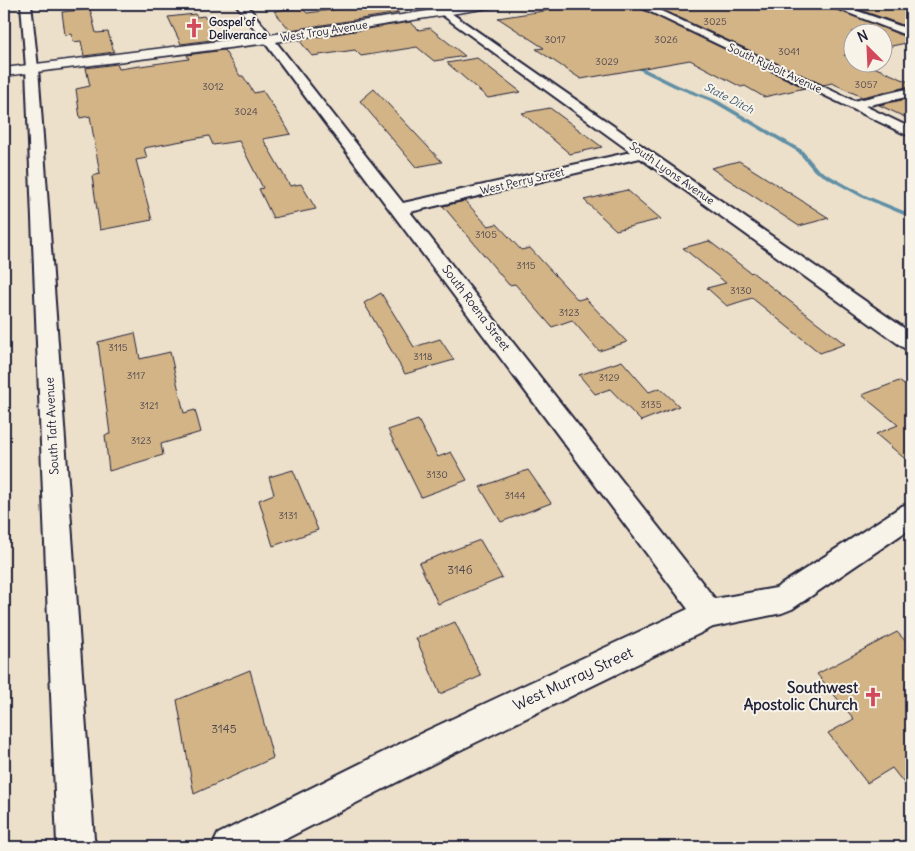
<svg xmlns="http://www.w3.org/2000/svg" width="915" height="851" font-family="Delius,sans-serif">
	<rect width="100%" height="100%" fill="#ece0cb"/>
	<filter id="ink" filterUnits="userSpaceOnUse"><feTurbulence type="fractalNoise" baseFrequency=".02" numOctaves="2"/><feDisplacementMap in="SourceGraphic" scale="10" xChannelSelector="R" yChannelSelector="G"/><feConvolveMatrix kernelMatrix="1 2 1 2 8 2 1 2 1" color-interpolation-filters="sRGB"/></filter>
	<g filter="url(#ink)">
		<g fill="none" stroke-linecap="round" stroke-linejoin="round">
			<g fill="#618fa5" fill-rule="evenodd">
				<polygon points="531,4 535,4 556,16 553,17"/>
				<polygon points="627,62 631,62 678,85 717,100 802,150 818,169 865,195 911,214 911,218 861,197 814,171 798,152 713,102 674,87 627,64"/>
			</g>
		</g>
		<g fill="#d3b487" stroke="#22223b">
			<polygon points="546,4 632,4 805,88 764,97 745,86 741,87 690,60 581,79 536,49 544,48 498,18 556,9"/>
			<polygon points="650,4 823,4 911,39 911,42 882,48 882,32 852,32 852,54 844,55 852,59 852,62 862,62 911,83 911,86 862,97 832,83 823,85"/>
			<polygon points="843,4 911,4 911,28"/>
			<polygon points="363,6 369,11 392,8 399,13 290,30 274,11 301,7 307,13"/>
			<polygon points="90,9 96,33 108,32 114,52 84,56 81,41 73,42 72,34 65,35 62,12"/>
			<polygon points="195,14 197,17 204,16 218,39 181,44 168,17"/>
			<polygon points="410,22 419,30 430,28 465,56 434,61 417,47 361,56 355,50 312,56 299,40"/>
			<polygon points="224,50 240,76 243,76 254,93 263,91 291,134 263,139 290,186 301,184 316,209 273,218 259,189 263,188 239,141 213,145 209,136 144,148 147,158 136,160 152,220 100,230 92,176 100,174 90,116 80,118 76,89 90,86 86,68 117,64 119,69 189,59 187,55"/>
			<polygon points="477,58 521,92 488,98 447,63"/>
			<polygon points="374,89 442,162 416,167 360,101"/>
			<polygon points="911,98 911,120 879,105"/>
			<polygon points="550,108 602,147 570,154 522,113"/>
			<polygon points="739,161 785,190 829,218 799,226 711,168"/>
			<polygon points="627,190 661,219 616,230 584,200"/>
			<polygon points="465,201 488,226 497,224 521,250 530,248 578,300 585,298 627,342 599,351 572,320 552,327 515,284 509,285 443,206"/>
			<polygon points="709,241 751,273 752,272 845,344 820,353 752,298 727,306 707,288 726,283 683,248"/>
			<polygon points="381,293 414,347 440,339 454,360 405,374 364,303"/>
			<polygon points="135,333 140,359 170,352 184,413 195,410 201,432 161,444 163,455 109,471 105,435 110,434 98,342"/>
			<polygon points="622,361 649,392 660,388 679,406 641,421 610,389 595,394 579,375"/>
			<polygon points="899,381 911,390 911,464 876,434 898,425 862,395"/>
			<polygon points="418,420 438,457 451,452 467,480 421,497 388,430"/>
			<polygon points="293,470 318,530 273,546 259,500 274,494 269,477"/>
			<polygon points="528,470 551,503 501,522 480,487"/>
			<polygon points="480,540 502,578 438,604 419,563"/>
			<polygon points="455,622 481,676 440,694 416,638"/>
			<polygon points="897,632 911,647 911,792 892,768 867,783 828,733 854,719 817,674"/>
			<polygon points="250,670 273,758 194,794 177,700"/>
		</g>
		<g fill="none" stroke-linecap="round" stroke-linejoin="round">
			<defs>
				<g id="street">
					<polygon points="21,4 31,4 38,68 94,839 98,847 59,847 57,844 26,68"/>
					<polygon points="236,4 246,4 403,203 631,152 427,4 438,4 911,333 911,350 904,348 640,158 410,212 715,599 776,588 902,506 911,503 911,528 792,609 782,613 713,627 450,755 270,847 212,847 218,834 426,731 688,609"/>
					<polygon points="634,4 646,4 854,101 911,88 911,96 865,106 911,128 911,137"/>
					<polygon points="825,4 838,4 911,30 911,37"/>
				</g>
				<polygon id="secondary" points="474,4 501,4 495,7 269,43 4,76 4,68 269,35"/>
			</defs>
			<use href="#street" stroke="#22223b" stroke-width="4"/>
			<use href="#secondary" stroke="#22223b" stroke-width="3"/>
			<use href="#street" fill="#f7f3e8" fill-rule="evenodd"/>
			<use href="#secondary" fill="#f7f3e8" fill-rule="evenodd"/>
		</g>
	</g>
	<defs>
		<symbol id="church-bare" viewBox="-9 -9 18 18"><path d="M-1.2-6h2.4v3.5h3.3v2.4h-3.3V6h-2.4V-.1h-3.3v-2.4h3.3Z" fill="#d1495b" stroke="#f7f3e8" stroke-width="2.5" paint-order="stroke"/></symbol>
	</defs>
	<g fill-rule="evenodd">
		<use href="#church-bare" x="180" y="14" width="28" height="28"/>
		<use href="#church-bare" x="859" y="683" width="28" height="28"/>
	</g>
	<g text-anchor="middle" stroke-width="4" stroke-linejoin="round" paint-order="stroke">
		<g font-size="10" fill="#4e464e">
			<text x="715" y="25">3025</text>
			<text x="555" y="43">3017</text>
			<text x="666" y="43">3026</text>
			<text x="789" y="55">3041</text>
			<text x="607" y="65">3029</text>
			<text x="866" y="88">3057</text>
			<text x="213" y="90">3012</text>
			<text x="246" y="115">3024</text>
			<text x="486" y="238">3105</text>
			<text x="526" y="269">3115</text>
			<text x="741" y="294">3130</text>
			<text x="569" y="316">3123</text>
			<text x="118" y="351">3115</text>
			<text x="423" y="360">3118</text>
			<text x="136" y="379">3117</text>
			<text x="609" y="381">3129</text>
			<text x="651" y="408">3135</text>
			<text x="149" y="409">3121</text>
			<text x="141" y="444">3123</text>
			<text x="437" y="478">3130</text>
			<text x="515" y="499">3144</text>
			<text x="288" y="519">3131</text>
		</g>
		<g font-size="11" font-weight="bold" fill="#22223b" stroke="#f7f3e8" text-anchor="start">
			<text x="209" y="26">Gospel of<tspan x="209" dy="13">Deliverance</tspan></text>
		</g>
		<g font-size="11" fill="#22223b" stroke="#f7f3e8">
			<text transform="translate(324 31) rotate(-9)" y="4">West Troy Avenue</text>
			<text transform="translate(775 68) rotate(25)" y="4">South Rybolt Avenue</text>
			<text transform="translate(672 173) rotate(35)" y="4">South Lyons Avenue</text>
			<text transform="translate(522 181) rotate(-13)" y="4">West Perry Street</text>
		</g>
		<g font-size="11" font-style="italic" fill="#425870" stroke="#f7f3e8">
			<text transform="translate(729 98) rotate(27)" y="4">State Ditch</text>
		</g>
		<g font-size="12" fill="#22223b" stroke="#f7f3e8">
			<text transform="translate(476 308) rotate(53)" y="4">South Roena Street</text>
			<text transform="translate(52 426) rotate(-93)" y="4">South Taft Avenue</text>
		</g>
		<g font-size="12" fill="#4e464e">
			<text x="460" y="574">3146</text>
			<text x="224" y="733">3145</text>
		</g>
		<g font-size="15" fill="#22223b" stroke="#f7f3e8">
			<text transform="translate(573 679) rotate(-25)" y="5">West Murray Street</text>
		</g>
		<g font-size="15" font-weight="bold" fill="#22223b" stroke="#f7f3e8" text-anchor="end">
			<text x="858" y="693">Southwest<tspan x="858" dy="17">Apostolic Church</tspan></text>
		</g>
	</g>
	<rect width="915" height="851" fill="none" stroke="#f7f3e8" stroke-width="20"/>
	<rect x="10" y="10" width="895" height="831" fill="none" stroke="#22223b" stroke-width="2" filter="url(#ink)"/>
	<g transform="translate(868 48) rotate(336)"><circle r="24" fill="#f7f3e8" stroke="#a29fa3"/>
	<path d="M0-4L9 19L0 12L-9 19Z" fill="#d1495b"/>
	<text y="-8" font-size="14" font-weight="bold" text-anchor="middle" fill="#22223b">N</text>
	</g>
</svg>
